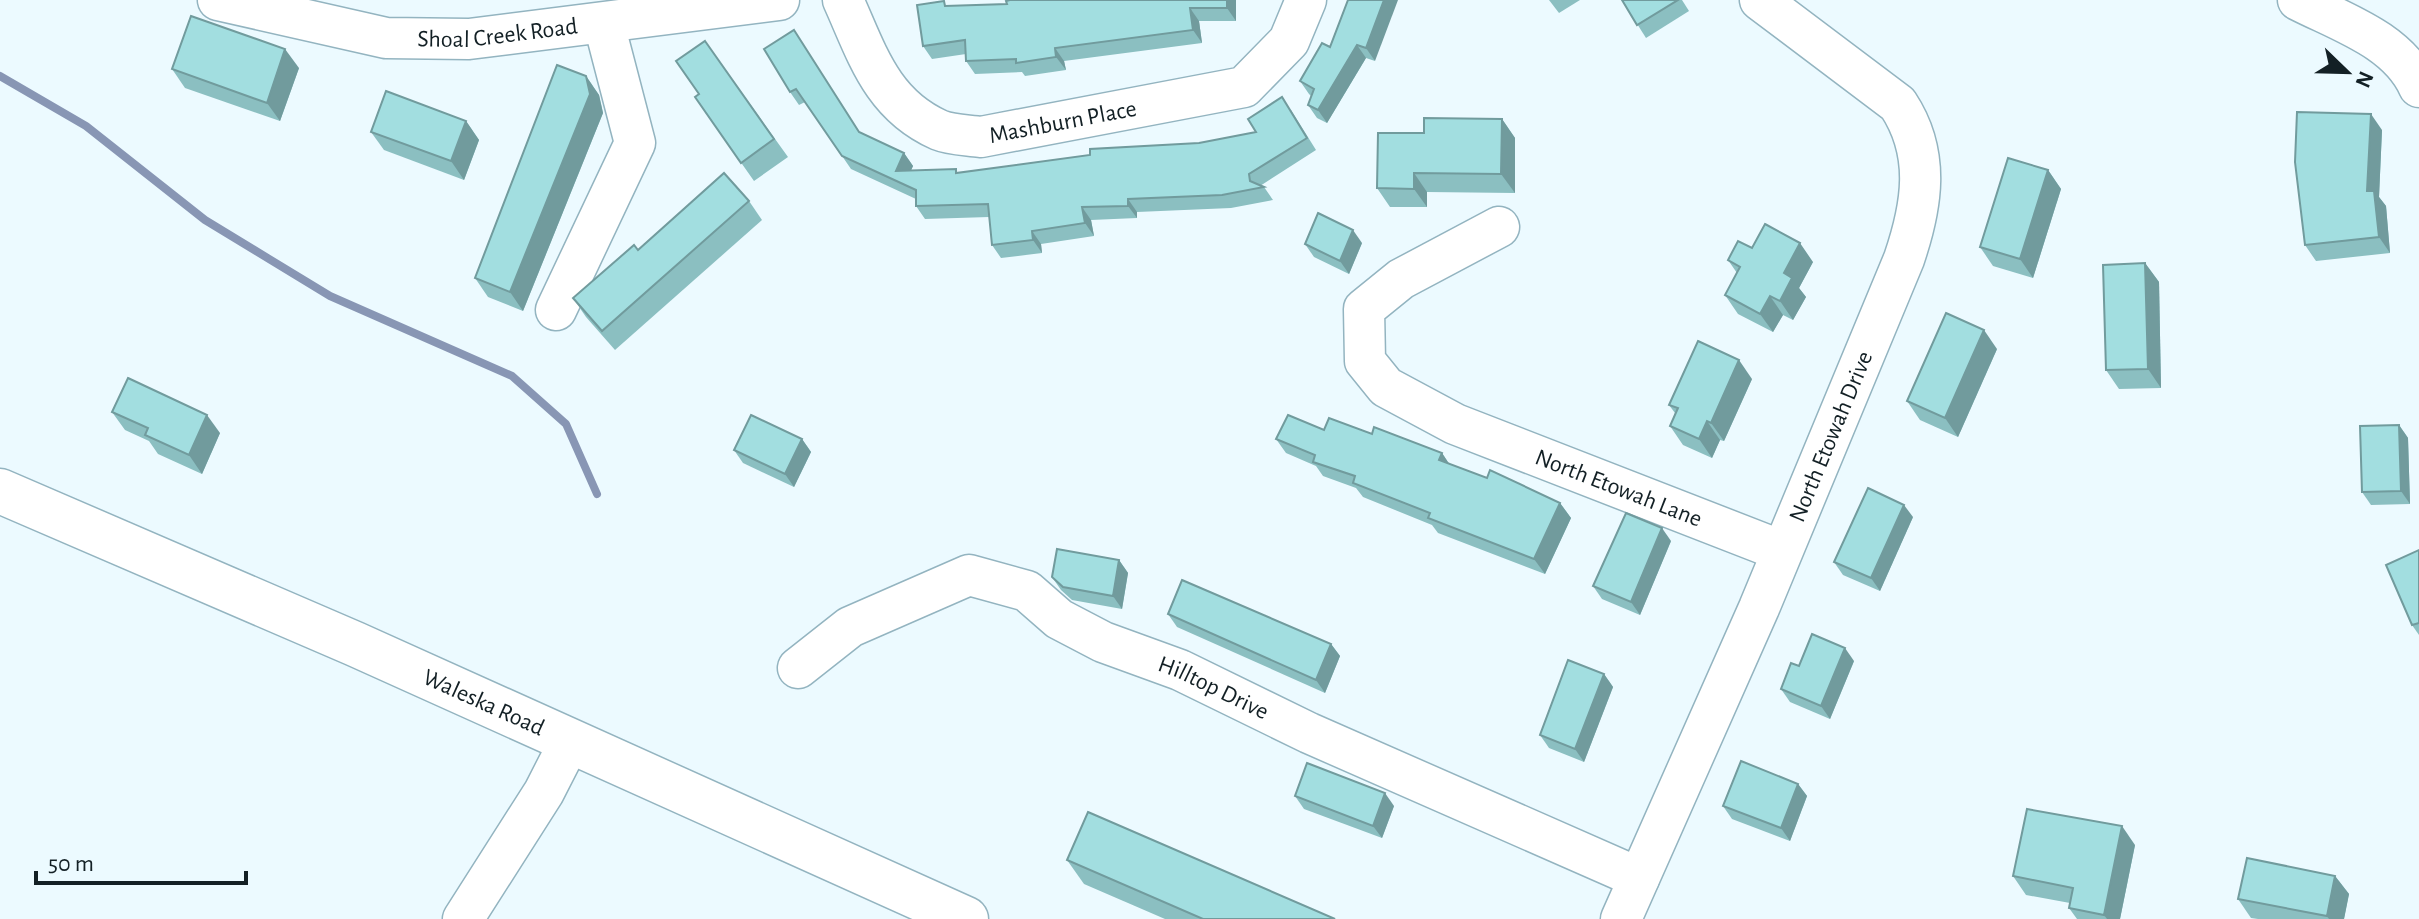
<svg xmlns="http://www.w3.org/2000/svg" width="2419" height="919" font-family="'Alegreya Sans',sans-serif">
	<rect width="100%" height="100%" fill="#ecfaff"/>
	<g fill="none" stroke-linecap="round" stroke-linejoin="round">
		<polyline stroke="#8896b4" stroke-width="8" points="0,76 86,126 205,220 330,296 512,376 566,424 597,494"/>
		<defs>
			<g id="minor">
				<path id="s1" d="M218 0 386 38 469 39 779 0"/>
				<path id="s2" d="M843 0C867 53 881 104 939 130 951 135 968 135 981 137L1244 87 1289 41 1306 0"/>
				<path d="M2298 0C2341 22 2398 40 2419 87"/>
				<path id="s3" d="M1499 227 1401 279 1364 309 1365 361 1386 387 1455 424 1782 551"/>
				<polyline points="556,310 635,143 604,24"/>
				<path id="s4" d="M798 668 850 627 969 575 1027 591 1059 619 1103 642 1180 670 1309 733 1639 878"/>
				<polyline points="463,919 544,792 570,741"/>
				<path id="s5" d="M1621 919 1759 608 1904 259C1922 206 1931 154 1898 104L1760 0"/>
			</g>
			<g id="major">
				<path id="s6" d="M0 491 355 644 966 919"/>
			</g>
		</defs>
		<use href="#minor" stroke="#93b4c0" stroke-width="43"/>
		<use href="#major" stroke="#93b4c0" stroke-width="47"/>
		<use href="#minor" stroke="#fff" stroke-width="40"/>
		<use href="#major" stroke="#fff" stroke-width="44"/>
	</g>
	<g fill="#8bbfc1">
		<polygon points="1236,0 1236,21 1199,21 1202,43 1064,61 1066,70 1025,76 1022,72 975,74 966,61 966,54 932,59 923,46 948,6"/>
		<polygon points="1348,0 1375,61 1366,58 1327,123 1317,118 1308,105 1311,96 1309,94 1300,81 1330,47"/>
		<polygon points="1549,0 1580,0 1559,13"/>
		<polygon points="1622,0 1682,0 1689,11 1646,38"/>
		<polygon points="794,30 860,133 904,153 913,166 911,170 959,173 1199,143 1256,132 1291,110 1316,150 1260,186 1264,187 1273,200 1231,208 1137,212 1137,218 1091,220 1094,236 1041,244 1042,253 1001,258 992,245 989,217 925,219 916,206 916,199 851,169 805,102 799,105 790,92"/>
		<polygon points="705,41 788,157 754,181 695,97 699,94"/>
		<polygon points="299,68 280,121 185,88 172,69"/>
		<polygon points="586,76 599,95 603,113 523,311 488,297 475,278"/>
		<polygon points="1502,119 1515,138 1515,193 1427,192 1427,207 1390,207 1377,188 1424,133"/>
		<polygon points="466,121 479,140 464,180 384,150 371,132"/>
		<polygon points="2382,130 2379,197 2386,206 2390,253 2316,261 2305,245"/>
		<polygon points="2048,170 2061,189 2033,278 1993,266 1980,247"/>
		<polygon points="749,201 762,220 615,350 586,317 573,298 638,250"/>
		<polygon points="1362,243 1349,274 1314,257 1305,244"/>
		<polygon points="1752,248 1813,262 1799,288 1806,297 1793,320 1783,315 1773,332 1738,314 1725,295 1737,273 1728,260"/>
		<polygon points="2145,263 2159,282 2161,388 2119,389 2106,370"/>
		<polygon points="1997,349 1958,437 1920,420 1907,401"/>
		<polygon points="1752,379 1724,441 1720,440 1712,458 1683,445 1670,426 1675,413 1669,405"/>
		<polygon points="112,412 220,433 202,474 158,454 149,441 125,430"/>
		<polygon points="2399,425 2408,438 2410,504 2371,505 2362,492"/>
		<polygon points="1324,430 1372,434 1442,453 1449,464 1487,478 1560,503 1571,518 1545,574 1438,533 1432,525 1363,497 1356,488 1323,476 1316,466 1286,453 1276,439"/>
		<polygon points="802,439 811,452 794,487 743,463 734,450"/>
		<polygon points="1913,517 1880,591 1843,575 1834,562"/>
		<polygon points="1671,541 1640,615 1602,599 1593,586"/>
		<polygon points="2419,550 2419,635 2412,625"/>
		<polygon points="1119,560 1128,573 1122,609 1072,600 1061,590 1052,577"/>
		<polygon points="1168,614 1331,644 1340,656 1325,693 1177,627"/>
		<polygon points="1854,661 1830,719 1790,702 1781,689 1799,666"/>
		<polygon points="1604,674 1613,687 1584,762 1549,748 1540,735"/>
		<polygon points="1798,784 1807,796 1790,841 1732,819 1723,806"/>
		<polygon points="1295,796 1394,806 1382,838 1304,809"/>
		<polygon points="2135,845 2120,919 2077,919 2069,908 2070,903 2026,895 2013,876"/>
		<polygon points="1067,860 1335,919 1165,919 1084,884"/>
		<polygon points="2335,876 2349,894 2344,919 2258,919 2251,918 2238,899"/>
	</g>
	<g fill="#719b9d">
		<polygon points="1227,0 1236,0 1236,21 1227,8"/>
		<polygon points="1384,0 1398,0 1375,61 1366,48"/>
		<polygon points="1190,8 1199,21 1202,43 1193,30"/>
		<polygon points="1357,45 1366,58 1327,123 1318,110"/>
		<polygon points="1055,48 1064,61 1066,70 1056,57"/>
		<polygon points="285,49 299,68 280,121 267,103"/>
		<polygon points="586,76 599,95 603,113 523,311 510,292"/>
		<polygon points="2371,114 2382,130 2379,197 2386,206 2390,253 2379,237 2367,191"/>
		<polygon points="1502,119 1515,138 1515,193 1501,174"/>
		<polygon points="466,121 479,140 464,180 451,161"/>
		<polygon points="904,153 913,166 905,184 896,171"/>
		<polygon points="2048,170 2061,189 2033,278 2020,259"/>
		<polygon points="1414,173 1427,192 1427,207 1414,189"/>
		<polygon points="1128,199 1137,212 1137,218 1128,206"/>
		<polygon points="1082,207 1091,220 1094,236 1085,223"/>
		<polygon points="1353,230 1362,243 1349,274 1340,261"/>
		<polygon points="1032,231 1041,244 1042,253 1033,240"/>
		<polygon points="1800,243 1813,262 1799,288 1806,297 1793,320 1780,301 1784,273"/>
		<polygon points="2145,263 2159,282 2161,388 2148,369"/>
		<polygon points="1770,296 1783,315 1773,332 1760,314"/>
		<polygon points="1984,330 1997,349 1958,437 1945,418"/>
		<polygon points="1739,360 1752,379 1724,441 1711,423"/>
		<polygon points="207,415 220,433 202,474 189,455"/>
		<polygon points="1707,421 1720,440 1712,458 1699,439"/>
		<polygon points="2399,425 2408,438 2410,504 2401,491"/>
		<polygon points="802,439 811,452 794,487 785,474"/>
		<polygon points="1442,453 1452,468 1439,460"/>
		<polygon points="1560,503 1571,518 1545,574 1534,559"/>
		<polygon points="1904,505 1913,517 1880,591 1871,578"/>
		<polygon points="1662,528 1671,541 1640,615 1631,602"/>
		<polygon points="1119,560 1128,573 1122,609 1113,596"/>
		<polygon points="1331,644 1340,656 1325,693 1316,680"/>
		<polygon points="1845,648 1854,661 1830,719 1821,706"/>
		<polygon points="1604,674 1613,687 1584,762 1575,749"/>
		<polygon points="1798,784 1807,796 1790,841 1781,828"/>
		<polygon points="1385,793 1394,806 1382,838 1373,826"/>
		<polygon points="2122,826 2135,845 2120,919 2107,919 2104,915"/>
		<polygon points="2335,876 2349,894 2344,919 2329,919 2327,916"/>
	</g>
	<g fill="#a2dee0" stroke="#719b9d" stroke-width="2">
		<polygon points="1010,0 1227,0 1227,8 1190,8 1193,30 1055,48 1056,57 1016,63 1016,59 966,61 965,40 923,46 917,5 944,1 945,6 1007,4 1006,1"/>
		<polygon points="1348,0 1384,0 1366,48 1357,45 1318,110 1308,105 1314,89 1300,81 1322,43 1330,47"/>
		<polygon points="1622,0 1678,0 1637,25"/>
		<polygon points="191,16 285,49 267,103 172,69"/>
		<polygon points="794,30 859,132 904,153 896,171 956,169 956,173 1090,155 1090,149 1199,143 1256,132 1248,119 1282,97 1307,138 1249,174 1250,181 1264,187 1222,195 1128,199 1128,206 1082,207 1085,223 1032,231 1033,240 992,245 988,204 916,206 916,190 842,156 796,89 790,92 764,49"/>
		<polygon points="705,41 774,139 741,163 695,97 699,94 676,61"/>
		<polygon points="557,65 586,76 590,94 510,292 475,278"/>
		<polygon points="386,91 466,121 451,161 371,132"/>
		<polygon points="2297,112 2371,114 2367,191 2374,191 2379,237 2305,245 2295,162"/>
		<polygon points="1424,118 1502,119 1501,174 1414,173 1414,189 1377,188 1378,133 1424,133"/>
		<polygon points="2008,158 2048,170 2020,259 1980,247"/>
		<polygon points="724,173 749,201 602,331 573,298 634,245 638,250"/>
		<polygon points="1318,213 1353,230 1340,261 1305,244"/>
		<polygon points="1765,224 1800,243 1784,273 1792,278 1780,301 1770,296 1760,314 1725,295 1740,267 1728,260 1738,241 1752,248"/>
		<polygon points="2145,263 2148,369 2106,370 2103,265"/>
		<polygon points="1946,313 1984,330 1945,418 1907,401"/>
		<polygon points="1698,341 1739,360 1711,423 1707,421 1699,439 1670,426 1678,408 1669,405"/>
		<polygon points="128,378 207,415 189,455 145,435 148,428 112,412"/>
		<polygon points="751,415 802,439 785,474 734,450"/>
		<polygon points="1288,415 1324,430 1329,418 1372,434 1374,427 1442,453 1439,460 1487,478 1490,470 1560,503 1534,559 1428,518 1430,513 1353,483 1355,476 1313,462 1315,455 1276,439"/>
		<polygon points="2399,425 2401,491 2362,492 2360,426"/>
		<polygon points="1868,488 1904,505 1871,578 1834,562"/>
		<polygon points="1626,513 1662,528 1631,602 1593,586"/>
		<polygon points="1057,549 1119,560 1113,596 1063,587 1052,577"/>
		<polygon points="2419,550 2419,623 2412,625 2386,565"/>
		<polygon points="1182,580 1331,644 1316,680 1168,614"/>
		<polygon points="1812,634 1845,648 1821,706 1781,689 1791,663 1799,666"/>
		<polygon points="1568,660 1604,674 1575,749 1540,735"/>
		<polygon points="1741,761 1798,784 1781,828 1723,806"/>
		<polygon points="1307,763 1385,793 1373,826 1295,796"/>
		<polygon points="2027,809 2122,826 2104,915 2069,908 2073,888 2013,876"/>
		<polygon points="1088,812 1335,919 1203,919 1067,860"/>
		<polygon points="2247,858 2335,876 2327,916 2238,899"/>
	</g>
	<g text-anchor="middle" stroke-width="7" stroke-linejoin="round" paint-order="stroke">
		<g font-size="24" fill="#132025" stroke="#ecfaff">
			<text dy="8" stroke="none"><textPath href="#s1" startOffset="284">Shoal Creek Road</textPath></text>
			<text dy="8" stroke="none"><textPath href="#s2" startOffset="292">Mashburn Place</textPath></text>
			<text dy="8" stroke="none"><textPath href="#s5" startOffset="526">North Etowah Drive</textPath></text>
			<text dy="8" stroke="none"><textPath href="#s3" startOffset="498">North Etowah Lane</textPath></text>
			<text dy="8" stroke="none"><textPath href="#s4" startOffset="468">Hilltop Drive</textPath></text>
			<text dy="8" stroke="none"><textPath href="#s6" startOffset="528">Waleska Road</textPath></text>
		</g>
	</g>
	<g transform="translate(2347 72) rotate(113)" stroke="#ecfaff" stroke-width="6" paint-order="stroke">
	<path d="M0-6L14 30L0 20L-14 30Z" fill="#132025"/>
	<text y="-12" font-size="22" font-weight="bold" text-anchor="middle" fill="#132025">N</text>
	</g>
	<path d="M36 871v12h210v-12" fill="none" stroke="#132025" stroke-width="4"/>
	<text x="48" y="871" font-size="24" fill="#132025" stroke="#ecfaff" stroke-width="6" paint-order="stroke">50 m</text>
</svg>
